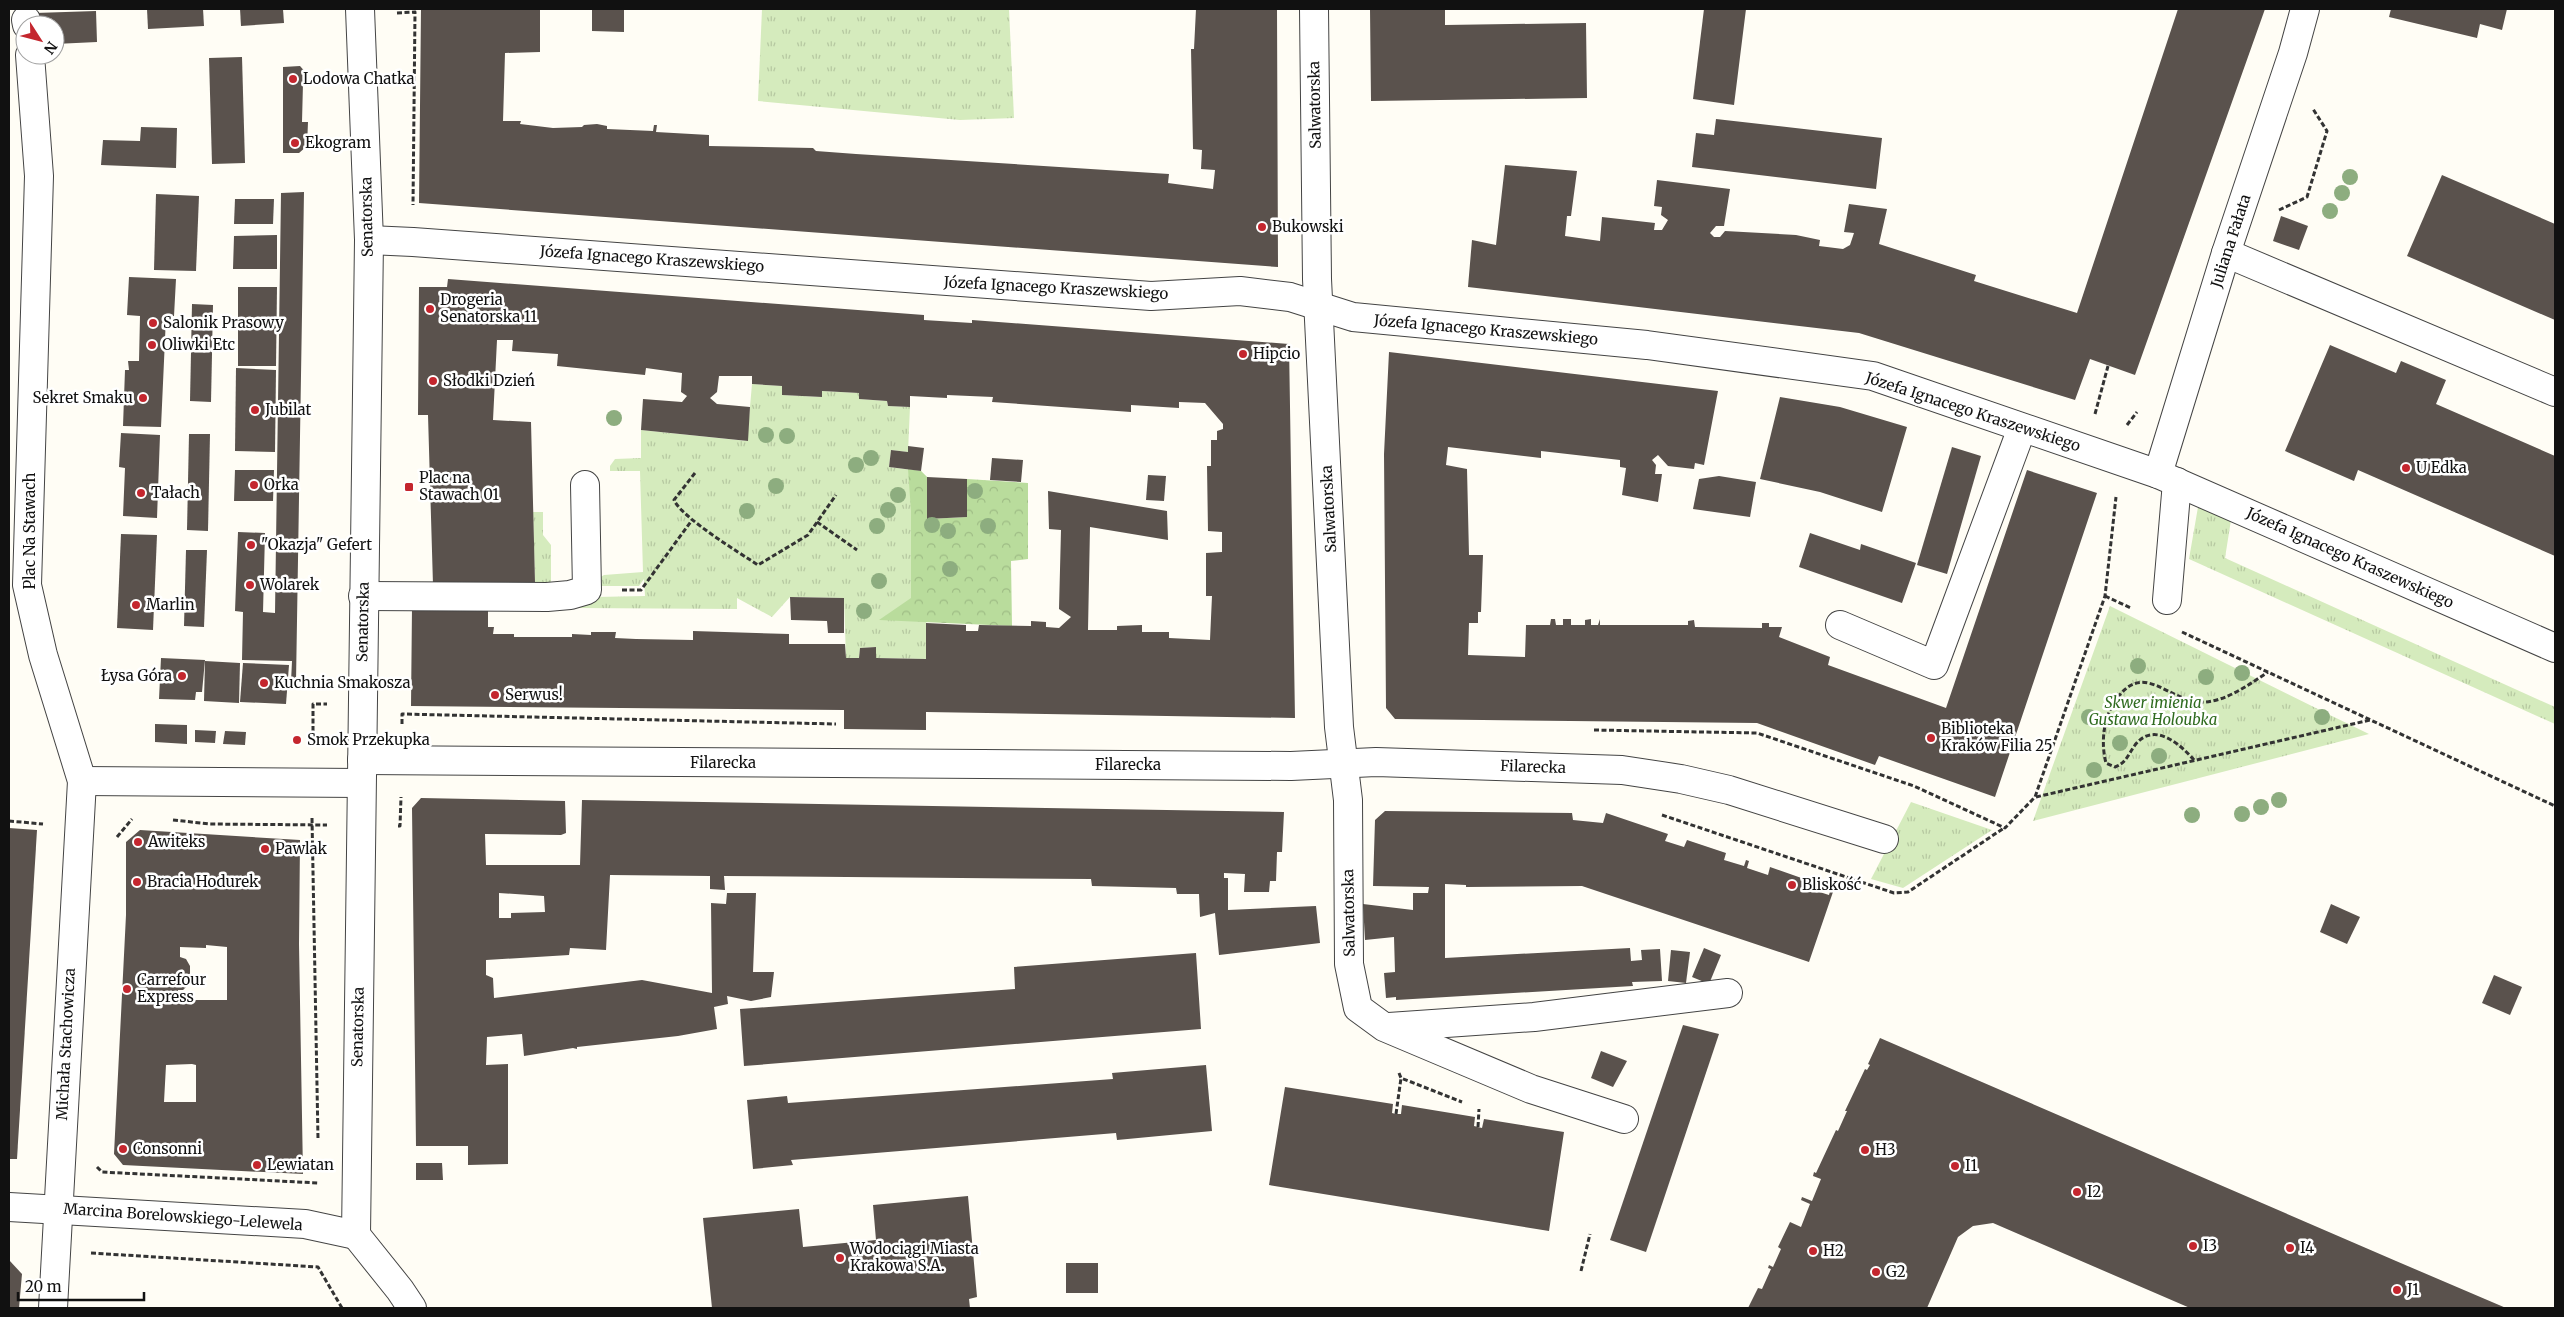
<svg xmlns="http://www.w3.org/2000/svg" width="2564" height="1317" font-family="Merriweather,serif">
	<defs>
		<pattern id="grass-tufts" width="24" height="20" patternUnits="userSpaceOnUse" patternTransform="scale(1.25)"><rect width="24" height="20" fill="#d5ebbd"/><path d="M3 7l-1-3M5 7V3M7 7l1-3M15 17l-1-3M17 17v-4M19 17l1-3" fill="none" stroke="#b6c8a1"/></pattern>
		<pattern id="forest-crowns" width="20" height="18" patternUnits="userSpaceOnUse" patternTransform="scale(1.25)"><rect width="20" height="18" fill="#b9dc9c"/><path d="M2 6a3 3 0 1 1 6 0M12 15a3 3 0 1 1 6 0" fill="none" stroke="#9ebc85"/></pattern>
	</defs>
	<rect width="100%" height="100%" fill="#fffdf5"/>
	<g fill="url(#grass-tufts)">
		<polygon points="762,9 1009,9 1014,118 960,120 758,101"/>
		<polygon points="752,384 782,386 782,395 821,397 822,391 859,393 859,399 887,401 888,406 910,407 908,452 891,450 889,467 921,471 927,477 926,659 876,658 876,647 860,648 859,658 846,658 844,598 790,597 772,617 737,598 737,609 576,608 596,597 645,596 644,579 639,586 595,586 599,578 604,575 643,572 640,471 610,471 610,466 615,459 641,458 641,430 747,441"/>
		<polygon points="2198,507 2231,520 2225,558 2555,707 2555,724 2189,559"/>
		<polygon points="533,512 543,512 543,535 551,545 551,582 535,582"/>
		<polygon points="2110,606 2332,716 2369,734 2033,821"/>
		<polygon points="1911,802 1992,830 1903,888 1871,879"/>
	</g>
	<polygon fill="url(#forest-crowns)" points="908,469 921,471 927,477 927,519 967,517 967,479 1028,483 1028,559 1011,561 1012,626 879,620 911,598 911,511"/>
	<g fill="#5a524d" fill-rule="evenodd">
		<polygon points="147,9 203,9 204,26 148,29"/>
		<polygon points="240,9 283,9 284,23 241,26"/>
		<polygon points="421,9 540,9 540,52 505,53 503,121 521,121 520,124 553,128 582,127 584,125 597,124 607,126 607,129 653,131 654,125 657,125 656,132 709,135 709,146 813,148 816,151 856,154 1169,174 1168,183 1213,189 1215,170 1201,169 1202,150 1193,149 1191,49 1194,49 1196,9 1277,9 1278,267 419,203"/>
		<polygon points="592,9 624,9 624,32 592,31"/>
		<polygon points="1370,9 1445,9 1445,25 1586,23 1587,98 1371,101"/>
		<polygon points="1704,9 1746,9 1734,105 1693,99"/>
		<polygon points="2178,9 2265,9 2135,375 2090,359 2075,400 1859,333 1468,287 1472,240 1496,245 1505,165 1577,171 1571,216 1567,216 1565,236 1600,241 1602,217 1655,223 1654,230 1662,230 1668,220 1661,215 1662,207 1654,206 1657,180 1730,189 1724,226 1716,226 1710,233 1714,237 1720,237 1725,231 1796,235 1820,240 1819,246 1843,249 1850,245 1854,233 1844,232 1849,204 1887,209 1879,244 1976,275 1974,281 2077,313"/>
		<polygon points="2391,9 2507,9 2502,30 2480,24 2477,38 2389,17"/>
		<polygon points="96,11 97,42 55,44 55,25 36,25 35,13"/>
		<polygon points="242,57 245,163 212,164 209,58"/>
		<polygon points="300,66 307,74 307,83 303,83 302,122 308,122 307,146 299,153 283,153 283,67"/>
		<polygon points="1716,119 1882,138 1876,189 1692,167 1696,133 1714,135"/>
		<polygon points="141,127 177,128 176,168 101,165 103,140 140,141"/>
		<polygon points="2442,175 2555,224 2555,320 2407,256"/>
		<polygon points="304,192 296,682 291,682 292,661 242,660 243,612 235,611 238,532 265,533 263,612 275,613 281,193"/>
		<polygon points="156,194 199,196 196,271 154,270"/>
		<polygon points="235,199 274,199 273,224 234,224"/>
		<polygon points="2281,216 2308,226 2299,250 2273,241"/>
		<polygon points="277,235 277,269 233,269 234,236"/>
		<polygon points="129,277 176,279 174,316 166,317 161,427 123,426 125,370 129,370 128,361 139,361 140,316 127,315"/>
		<polygon points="448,279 924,315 924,320 972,323 972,320 1289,344 1295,718 926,712 926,730 844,729 844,710 411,706 412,607 488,608 488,627 494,627 493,634 514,634 514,637 572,637 572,634 591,635 591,632 616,632 615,638 636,639 693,640 693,631 789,634 789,644 845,644 846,658 859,658 860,648 876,647 876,658 926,659 926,623 966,625 966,631 978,631 979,625 1031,626 1031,621 1046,622 1046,627 1059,628 1071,617 1059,609 1061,530 1049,529 1048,491 1167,511 1168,540 1090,527 1088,630 1117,630 1117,626 1142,625 1142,632 1169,632 1169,638 1210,640 1212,596 1206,596 1206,553 1222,552 1222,532 1208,531 1207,466 1211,466 1211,440 1217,440 1217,431 1223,429 1223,424 1205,403 1179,402 1179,408 1131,405 1131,412 992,402 993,397 947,395 947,398 910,396 910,407 888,406 887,401 859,399 859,393 822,391 822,397 782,395 782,386 752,384 752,376 719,376 717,392 710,398 717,404 750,407 748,441 641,430 643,399 682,402 687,396 681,392 682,373 646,368 645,375 557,366 558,354 512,351 513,340 497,340 493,420 531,422 535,582 433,585 428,415 418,415 419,287 447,287"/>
		<polygon points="238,287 277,287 276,366 238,366"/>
		<polygon points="192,304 213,305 211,402 190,401"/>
		<polygon points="2330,345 2396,373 2401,361 2446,380 2436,404 2555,456 2555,556 2358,470 2354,481 2285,451"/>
		<polygon points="1389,352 1718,391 1704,465 1695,463 1694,469 1668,466 1658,455 1652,460 1656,465 1655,474 1662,474 1658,502 1622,495 1626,468 1620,467 1620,460 1541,451 1541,458 1448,447 1446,465 1467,469 1469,555 1483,555 1481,612 1478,612 1478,623 1469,623 1468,655 1525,657 1526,625 1550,625 1551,619 1555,619 1556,625 1563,625 1563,619 1571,619 1571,625 1585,625 1585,620 1591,619 1591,625 1598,625 1600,619 1600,625 1688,625 1688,621 1694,620 1695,627 1762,628 1762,623 1769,623 1769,627 1782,627 1779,637 1830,657 1828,665 1946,708 2027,470 2097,493 1995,797 1879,756 1875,765 1757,723 1395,719 1386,708 1384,454"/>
		<polygon points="236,368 276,370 275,452 235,451"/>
		<polygon points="1780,397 1840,407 1907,427 1882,512 1820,492 1760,479"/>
		<polygon points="121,433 160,435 157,518 123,516 125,468 119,467"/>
		<polygon points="189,434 210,434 208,531 187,530"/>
		<polygon points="908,446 924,448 921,471 889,467 891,450 908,452"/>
		<polygon points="1952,447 1981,456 1947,574 1917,565"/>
		<polygon points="992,458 1023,460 1021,482 990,480"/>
		<polygon points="235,470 274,470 273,501 234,501"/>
		<polygon points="1148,475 1166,476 1164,501 1146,500"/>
		<polygon points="1719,476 1756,482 1750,517 1693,509 1699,479"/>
		<polygon points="927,477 967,479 967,517 927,519"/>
		<polygon points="1810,533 1860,550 1861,544 1916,563 1902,603 1799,567"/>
		<polygon points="121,534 157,535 153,630 117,628"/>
		<polygon points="186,550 207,550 204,627 184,626"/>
		<polygon points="790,597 844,598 844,633 828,633 827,621 791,620"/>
		<polygon points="161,658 205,660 202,692 196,692 195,700 159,699"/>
		<polygon points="205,661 240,663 239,703 204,701"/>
		<polygon points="243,663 289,665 286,704 240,702"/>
		<polygon points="155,724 187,725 187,744 155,742"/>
		<polygon points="195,730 216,731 215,743 195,742"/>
		<polygon points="225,731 246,732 245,745 223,744"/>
		<path d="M421 798 565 801 566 833 561 835 485 834 486 865H580L582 800 1284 812 1282 852H1277L1276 881H1270L1269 892H1244L1245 874 1224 873V878H1228V910L1316 906 1320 943 1219 955 1215 913 1200 917 1199 894H1177L1176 888 1092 886 1091 879 724 876 725 890 710 889V876L610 875 606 950 570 948 569 955 486 960V975L493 978 494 998 642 980 712 993 711 903 726 904 727 893H756L753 972H774L771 997 751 1001 727 996 728 1004 714 1007 717 1029 678 1036 577 1047V1049L573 1048 524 1056 522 1034 487 1037 486 1065 508 1064V1164L468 1165V1146H416L412 808ZM499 893 544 896 545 912 511 913V918H499Z"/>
		<polygon points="1385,811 1572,813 1573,820 1603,823 1606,813 1668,834 1665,841 1684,847 1687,840 1726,853 1724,860 1744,866 1746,860 1749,861 1747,868 1768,875 1770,867 1810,881 1807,888 1829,895 1831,888 1834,889 1809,962 1582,886 1466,887 1466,885 1445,884 1445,958 1630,948 1631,961 1642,960 1641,950 1660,949 1662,981 1632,982 1633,986 1396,1000 1396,997 1386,998 1384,973 1395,972 1394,937 1365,940 1363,904 1413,910 1413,893 1428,893 1429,887 1373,886 1375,820"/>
		<polygon points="9,828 37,830 17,1159 9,1159"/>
		<path d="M140 830 300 840 299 944 303 1174 123 1165 114 1154 126 915V842ZM206 945 227 947V1000H178V990H183L190 983V966L186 959 180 957V947L206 948ZM192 1064 196 1065V1102H164L166 1065Z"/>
		<polygon points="2331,904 2360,917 2347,944 2320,932"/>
		<polygon points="1704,948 1721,955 1709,984 1692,977"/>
		<polygon points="1671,950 1690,952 1686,983 1668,981"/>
		<polygon points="1196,953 1201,1029 744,1066 740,1009 1015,989 1014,967"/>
		<polygon points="2494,975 2522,987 2510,1015 2482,1003"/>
		<polygon points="1683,1025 1719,1034 1646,1252 1610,1240"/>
		<polygon points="1880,1038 2396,1261 2506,1308 2190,1308 1993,1223 1973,1226 1958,1237 1927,1308 1748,1308 1758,1288 1762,1289 1771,1269 1768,1268 1769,1265 1773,1267 1781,1249 1778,1247 1790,1222 1801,1227 1810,1204 1801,1200 1802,1197 1812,1201 1821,1179 1813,1176 1814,1172 1816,1173 1836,1130 1838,1131 1847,1111 1845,1111 1865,1069 1867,1070 1870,1065 1868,1064"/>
		<polygon points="1601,1051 1627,1061 1613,1087 1591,1078"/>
		<polygon points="1206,1065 1212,1131 1117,1140 1116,1133 791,1160 793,1165 753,1169 747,1100 787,1096 788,1103 1113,1079 1112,1073"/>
		<polygon points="1285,1087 1393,1104 1392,1113 1396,1114 1401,1114 1402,1105 1475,1117 1474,1126 1482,1128 1484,1119 1564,1132 1549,1231 1269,1185"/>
		<polygon points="416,1163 442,1163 443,1180 416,1180"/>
		<polygon points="968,1196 977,1297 969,1299 970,1308 712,1308 703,1218 799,1209 803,1247 876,1240 873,1205"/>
		<polygon points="9,1260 22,1274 19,1308 9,1308"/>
		<rect x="1066" y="1263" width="32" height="30"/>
	</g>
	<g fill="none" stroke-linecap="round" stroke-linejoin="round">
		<defs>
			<g id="minor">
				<polyline points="1314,9 1317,279 1339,727 1348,800 1349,964 1358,1008 1384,1027 1531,1089 1624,1119"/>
				<polyline points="26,20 27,25"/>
				<polyline points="30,55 39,176 27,585 43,655 82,781 53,1308"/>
				<polyline points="369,240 413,242 1151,296 1240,291 1290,297 1353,317 1647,345 1873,376 2158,474 2555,648"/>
				<polyline points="2226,253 2555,392"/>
				<polyline points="2158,474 2226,253 2293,53 2305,9"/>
				<polyline points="363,596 547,597 570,595 587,590 585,485"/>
				<polyline points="2167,600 2177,482"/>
				<polyline points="1840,625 1934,665 2022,428"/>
				<polyline points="362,760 1291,766 1376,762 1622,770 1681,779 1729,790 1884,839"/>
				<polyline points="82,781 361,783"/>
				<polyline points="1389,1027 1534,1017 1728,993"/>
				<polyline points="9,1207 305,1224 356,1235"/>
				<polyline points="356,1235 369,240 360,9"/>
				<polyline points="356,1235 400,1290 412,1308"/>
			</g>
		</defs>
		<use href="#minor" stroke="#444" stroke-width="30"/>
		<g stroke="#333" stroke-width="3" stroke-dasharray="5 2.5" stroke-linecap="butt">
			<polyline points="397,13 415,12 413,205"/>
			<polyline points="2279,210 2307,197 2327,131 2313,109"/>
			<polyline points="2095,414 2108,366"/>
			<polyline points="2127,425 2137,412"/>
			<path d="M695 473 674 500C682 518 740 553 758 565L808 535 836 495"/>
			<polyline points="817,522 857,550"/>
			<polyline points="622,590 641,590 692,520"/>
			<polyline points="2105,596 2131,608"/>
			<polyline points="2182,632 2555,806"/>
			<polyline points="402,724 402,714 836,724"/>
			<polyline points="1594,730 1757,733 1914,786 2005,828 2035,797 2105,596 2116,497"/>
			<polyline points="313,746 313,704 327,704"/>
			<path d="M2194 760C2180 744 2154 721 2135 745 2128 755 2126 763 2115 767L2106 763C2101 744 2103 722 2113 704 2144 655 2168 705 2206 702 2228 700 2250 684 2268 672"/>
			<polyline points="2036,797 2370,720"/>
			<polyline points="1662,815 1894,893 1908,892 2004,828"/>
			<polyline points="312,818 318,1139"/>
			<polyline points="173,820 210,824 327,825"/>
			<polyline points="9,821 43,824"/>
			<polyline points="398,826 400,826 401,797"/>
			<polyline points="117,837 132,819"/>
			<polyline points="1399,1073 1401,1078 1462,1102"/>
			<polyline points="1396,1114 1401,1078"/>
			<polyline points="1478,1127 1479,1109"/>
			<polyline points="97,1167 102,1172 319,1183"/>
			<polyline points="91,1253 318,1267 342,1308"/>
			<polyline points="1581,1271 1590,1234"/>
		</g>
		<use href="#minor" stroke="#fff" stroke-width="28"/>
	</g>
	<g fill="#8dad7f">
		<circle cx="2350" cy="177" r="8"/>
		<circle cx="2342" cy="193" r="8"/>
		<circle cx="2330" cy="211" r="8"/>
		<circle cx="614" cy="418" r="8"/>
		<circle cx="766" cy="435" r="8"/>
		<circle cx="787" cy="436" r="8"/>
		<circle cx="871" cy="458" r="8"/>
		<circle cx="856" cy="465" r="8"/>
		<circle cx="776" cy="486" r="8"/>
		<circle cx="975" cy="491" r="8"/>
		<circle cx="898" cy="495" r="8"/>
		<circle cx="888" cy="510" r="8"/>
		<circle cx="747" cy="511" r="8"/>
		<circle cx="932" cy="525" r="8"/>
		<circle cx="877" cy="526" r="8"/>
		<circle cx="988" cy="526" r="8"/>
		<circle cx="948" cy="531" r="8"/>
		<circle cx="950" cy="569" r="8"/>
		<circle cx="879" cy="581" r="8"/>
		<circle cx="864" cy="611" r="8"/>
		<circle cx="2138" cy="666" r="8"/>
		<circle cx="2242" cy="673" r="8"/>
		<circle cx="2206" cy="677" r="8"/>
		<circle cx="2089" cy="717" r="8"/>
		<circle cx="2322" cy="717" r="8"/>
		<circle cx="2120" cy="743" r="8"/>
		<circle cx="2159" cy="756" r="8"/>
		<circle cx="2094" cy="770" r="8"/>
		<circle cx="2279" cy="800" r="8"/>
		<circle cx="2261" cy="807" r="8"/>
		<circle cx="2242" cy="814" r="8"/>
		<circle cx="2192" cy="815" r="8"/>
	</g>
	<g fill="#c4262e" stroke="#fff" stroke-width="2">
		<circle cx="293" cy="79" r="5"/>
		<circle cx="295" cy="143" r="5"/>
		<circle cx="1262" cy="227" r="5"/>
		<circle cx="430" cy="309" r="5"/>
		<circle cx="153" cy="323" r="5"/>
		<circle cx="152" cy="345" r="5"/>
		<circle cx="1243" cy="354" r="5"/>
		<circle cx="433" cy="381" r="5"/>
		<circle cx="143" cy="398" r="5"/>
		<circle cx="255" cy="410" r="5"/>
		<circle cx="2406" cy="468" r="5"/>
		<circle cx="254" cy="485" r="5"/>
		<rect x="404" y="482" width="10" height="10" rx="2.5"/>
		<circle cx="141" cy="493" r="5"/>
		<circle cx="251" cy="545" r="5"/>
		<circle cx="250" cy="585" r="5"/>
		<circle cx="136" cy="605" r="5"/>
		<circle cx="182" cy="676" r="5"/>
		<circle cx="264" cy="683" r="5"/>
		<circle cx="495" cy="695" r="5"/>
		<circle cx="1931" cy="738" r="5"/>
		<circle cx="297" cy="740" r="5"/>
		<circle cx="138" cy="842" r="5"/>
		<circle cx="265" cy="849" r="5"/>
		<circle cx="137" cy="882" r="5"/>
		<circle cx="1792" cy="885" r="5"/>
		<circle cx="127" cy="989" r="5"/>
		<circle cx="123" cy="1149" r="5"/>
		<circle cx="1865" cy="1150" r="5"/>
		<circle cx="257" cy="1165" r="5"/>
		<circle cx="1955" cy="1166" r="5"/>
		<circle cx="2077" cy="1192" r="5"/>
		<circle cx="2193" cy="1246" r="5"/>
		<circle cx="2290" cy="1248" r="5"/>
		<circle cx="1813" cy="1251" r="5"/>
		<circle cx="840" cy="1258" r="5"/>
		<circle cx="1876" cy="1272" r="5"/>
		<circle cx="2397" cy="1290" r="5"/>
	</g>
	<g text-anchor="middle" stroke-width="5" stroke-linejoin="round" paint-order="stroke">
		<g font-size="15" fill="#111" stroke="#fff" text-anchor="start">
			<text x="303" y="84">Lodowa Chatka</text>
			<text x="305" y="148">Ekogram</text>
			<text x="1272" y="232">Bukowski</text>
			<text x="440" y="305">Drogeria<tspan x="440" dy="17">Senatorska 11</tspan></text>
			<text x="163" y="328">Salonik Prasowy</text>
			<text x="162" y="350">Oliwki Etc</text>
			<text x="1253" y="359">Hipcio</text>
			<text x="443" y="386">Słodki Dzień</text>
			<text x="133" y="403" text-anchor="end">Sekret Smaku</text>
			<text x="265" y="415">Jubilat</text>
			<text x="2416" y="473">U Edka</text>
			<text x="419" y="483">Plac na<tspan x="419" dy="17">Stawach 01</tspan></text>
			<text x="264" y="490">Orka</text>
			<text x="151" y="498">Tałach</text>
			<text x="261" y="550">"Okazja" Gefert</text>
			<text x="260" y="590">Wolarek</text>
			<text x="146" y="610">Marlin</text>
			<text x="172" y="681" text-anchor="end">Łysa Góra</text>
			<text x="274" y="688">Kuchnia Smakosza</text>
			<text x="505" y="700">Serwus!</text>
			<text x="1941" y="734">Biblioteka<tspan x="1941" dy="17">Kraków Filia 25</tspan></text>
			<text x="307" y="745">Smok Przekupka</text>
			<text x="148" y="847">Awiteks</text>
			<text x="275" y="854">Pawlak</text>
			<text x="147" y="887">Bracia Hodurek</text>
			<text x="1802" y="890">Bliskość</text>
			<text x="137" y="985">Carrefour<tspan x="137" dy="17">Express</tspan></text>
			<text x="133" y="1154">Consonni</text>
			<text x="1875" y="1155">H3</text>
			<text x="267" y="1170">Lewiatan</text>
			<text x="1965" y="1171">I1</text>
			<text x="2087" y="1197">I2</text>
			<text x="2203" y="1251">I3</text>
			<text x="2300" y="1253">I4</text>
			<text x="850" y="1254">Wodociągi Miasta<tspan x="850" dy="17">Krakowa S.A.</tspan></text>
			<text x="1823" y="1256">H2</text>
			<text x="1886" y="1277">G2</text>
			<text x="2407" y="1295">J1</text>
		</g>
		<g font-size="15" fill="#111" stroke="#fff">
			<text transform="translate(1315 105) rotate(-91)" y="5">Salwatorska</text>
			<text transform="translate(367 217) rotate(-91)" y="5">Senatorska</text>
			<text transform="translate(2231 241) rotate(-72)" y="5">Juliana Fałata</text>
			<text transform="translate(652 259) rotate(4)" y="5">Józefa Ignacego Kraszewskiego</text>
			<text transform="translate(1056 288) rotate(3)" y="5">Józefa Ignacego Kraszewskiego</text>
			<text transform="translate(1486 330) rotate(5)" y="5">Józefa Ignacego Kraszewskiego</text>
			<text transform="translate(1973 412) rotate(18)" y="5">Józefa Ignacego Kraszewskiego</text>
			<text transform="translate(1329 509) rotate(-93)" y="5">Salwatorska</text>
			<text transform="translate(30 531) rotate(-90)" y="5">Plac Na Stawach</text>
			<text transform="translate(2350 558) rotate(24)" y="5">Józefa Ignacego Kraszewskiego</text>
			<text transform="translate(363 622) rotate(-89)" y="5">Senatorska</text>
			<text x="723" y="768">Filarecka</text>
			<text x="1128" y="770">Filarecka</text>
			<text transform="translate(1533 767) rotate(2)" y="5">Filarecka</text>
			<text transform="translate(1349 913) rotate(-91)" y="5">Salwatorska</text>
			<text transform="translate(358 1027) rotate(-89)" y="5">Senatorska</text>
			<text transform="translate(66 1044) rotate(-87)" y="5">Michała Stachowicza</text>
			<text transform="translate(183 1217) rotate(4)" y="5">Marcina Borelowskiego-Lelewela</text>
		</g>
		<g font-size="15" font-style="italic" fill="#2f6b1f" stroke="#fff">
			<text x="2153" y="708">Skwer imienia<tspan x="2153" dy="17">Gustawa Holoubka</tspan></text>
		</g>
	</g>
	<rect width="2564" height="1317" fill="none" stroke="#111111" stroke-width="20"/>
	<g transform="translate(40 40) rotate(126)"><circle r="24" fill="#ffffff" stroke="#a0a0a0"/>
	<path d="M0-4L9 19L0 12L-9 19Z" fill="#c4262e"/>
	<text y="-8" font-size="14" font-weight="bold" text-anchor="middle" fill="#111111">N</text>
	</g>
	<path d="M18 1292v8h126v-8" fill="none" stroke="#111111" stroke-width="2.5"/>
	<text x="25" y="1292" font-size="15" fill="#111111" stroke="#ffffff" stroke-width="4" paint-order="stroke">20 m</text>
</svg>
